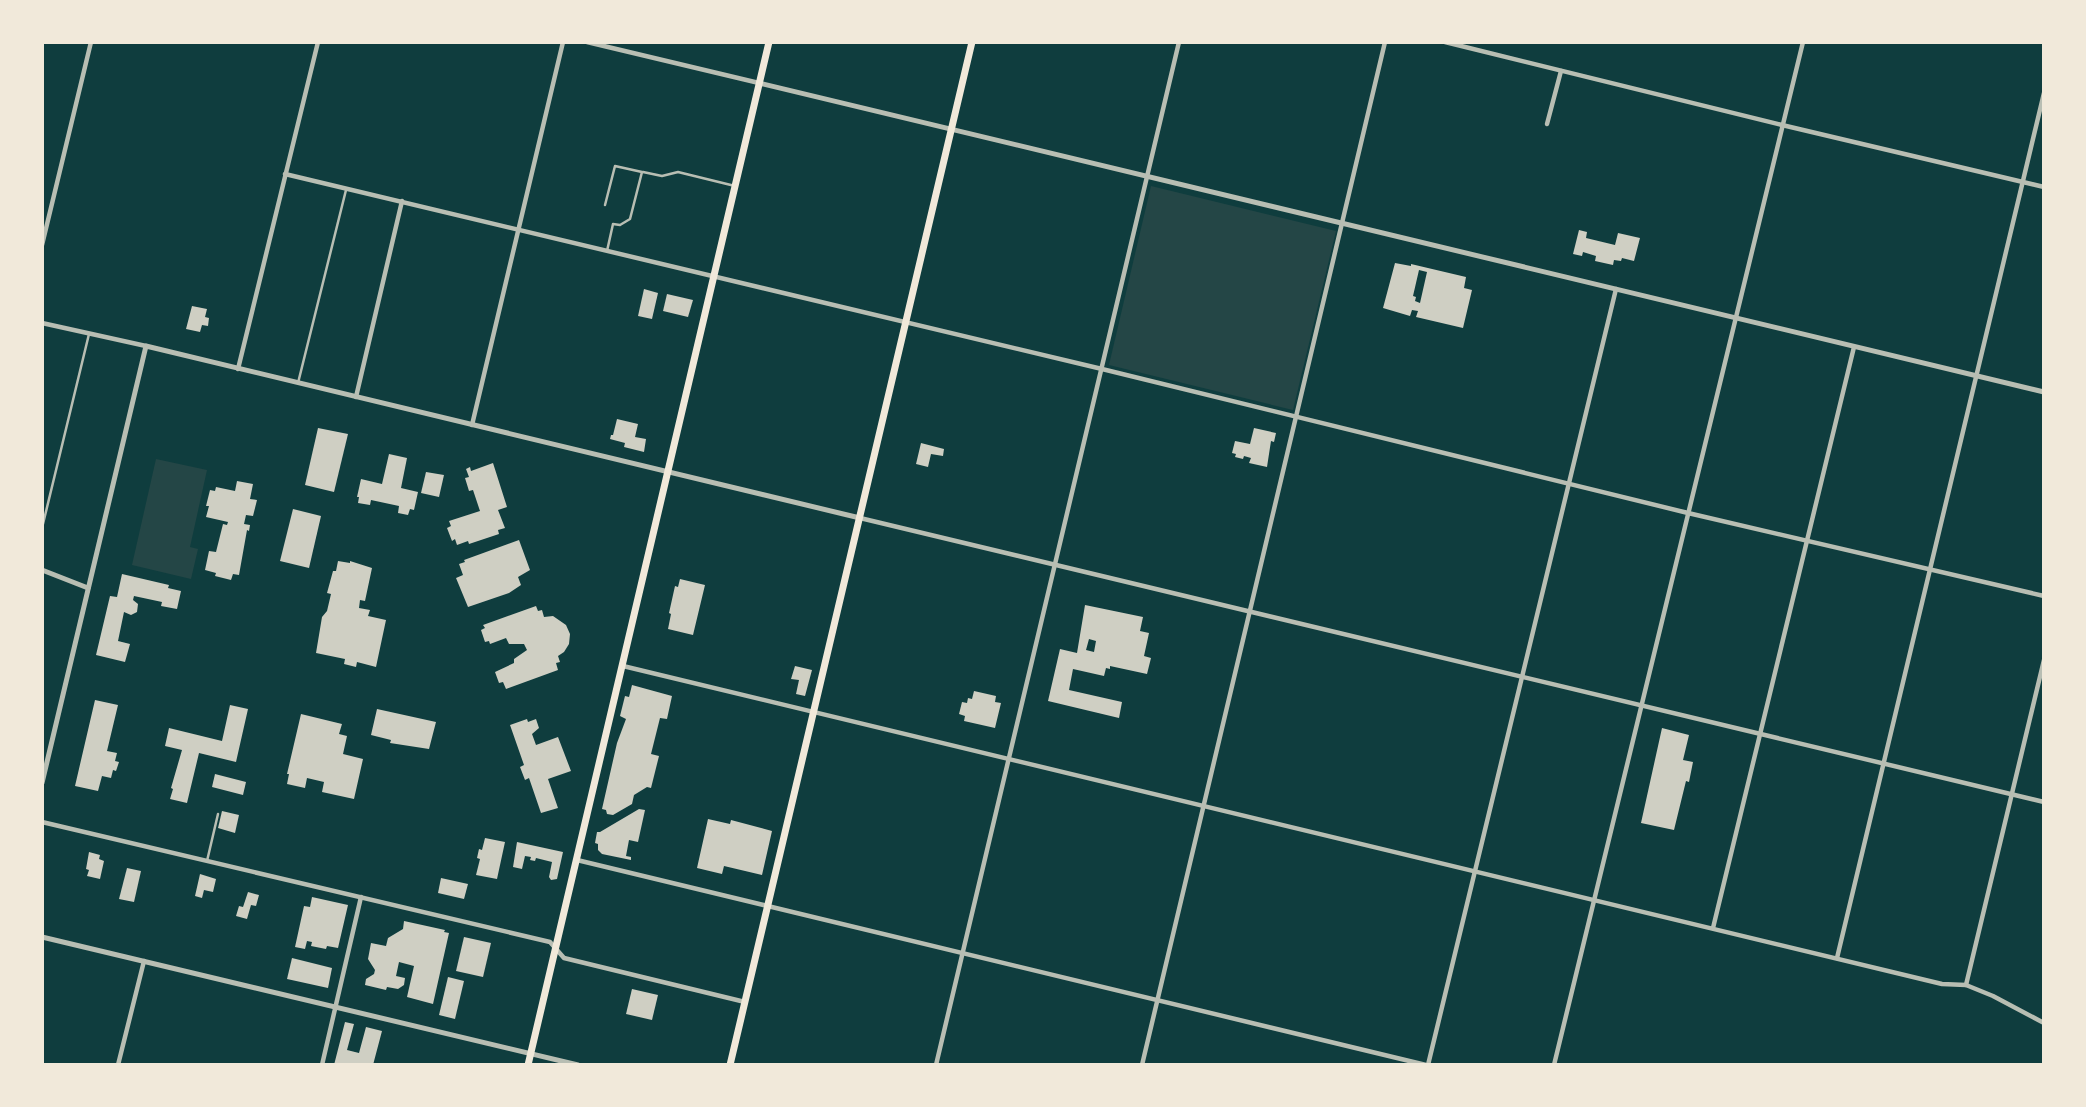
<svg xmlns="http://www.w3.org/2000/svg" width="2086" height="1107" font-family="Overpass,sans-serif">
	<rect width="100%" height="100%" fill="#0f3d3e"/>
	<g fill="#244646">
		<polygon points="1151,186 1336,231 1293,410 1109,365"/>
		<polygon points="156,459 207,470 190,547 198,549 191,579 132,565"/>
	</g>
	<g fill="#cfcfc3" fill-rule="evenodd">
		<polygon points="1579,230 1587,232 1586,238 1615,245 1618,233 1640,238 1634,261 1622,258 1621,261 1614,260 1613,265 1595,261 1596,256 1583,252 1582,256 1573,254"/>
		<path d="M1395 263 1411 266V264L1466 277 1464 288 1472 290 1463 328 1416 317 1418 311 1412 310 1410 316 1383 308ZM1419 270 1427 272 1420 303 1415 301 1416 297 1413 296Z"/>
		<polygon points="644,289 658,293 652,319 638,316"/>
		<polygon points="667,294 693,300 688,317 663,311"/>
		<polygon points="192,306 207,309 205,317 209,318 208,326 202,325 200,332 186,329"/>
		<polygon points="617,419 638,424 635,437 646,439 644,452 624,447 625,443 610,439 611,435 613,435"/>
		<polygon points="318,428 348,434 334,492 305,485"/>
		<polygon points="1254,428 1276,433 1274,442 1271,441 1267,467 1249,463 1251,458 1244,456 1243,459 1235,457 1236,454 1232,453 1235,441 1250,444"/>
		<polygon points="921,443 944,449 943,456 931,454 928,467 916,464"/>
		<polygon points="389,454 407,458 401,488 418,492 414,510 410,509 408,515 398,513 399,506 371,500 370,505 358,503 359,497 357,497 361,479 382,484"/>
		<polygon points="493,463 507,507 498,510 505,528 498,530 499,534 469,544 468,541 457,545 455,539 452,541 447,528 451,526 449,521 480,511 473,490 469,491 465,478 469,477 466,469 470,467 471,471"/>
		<polygon points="426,472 444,475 439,497 421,493"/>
		<polygon points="237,481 253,484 250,499 257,500 253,516 246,515 244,524 250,525 249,531 247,530 239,575 233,574 231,580 215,576 216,573 205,570 209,551 216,552 223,524 227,525 228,522 206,517 209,506 206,506 210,490 215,491 216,487 235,491"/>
		<polygon points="293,509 321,516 309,568 280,561"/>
		<polygon points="519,540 530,570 518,577 521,585 509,593 468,607 456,578 463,575 459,564 465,562 464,560"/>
		<polygon points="338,561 350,563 350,561 372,568 365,601 360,600 359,608 370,610 368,616 386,620 376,667 357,662 356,667 344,664 345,659 316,653 322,617 327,611 331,594 327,593 333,571 336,571"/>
		<polygon points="122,574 169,585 168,588 181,591 177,609 161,606 162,602 134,596 133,600 138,604 137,612 131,615 124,612 118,641 130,644 125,662 96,655 110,596 117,597"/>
		<polygon points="680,579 705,585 693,635 668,629 671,614 669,613 675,586 678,587"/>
		<path d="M1085 605 1143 617 1140 631 1149 633 1144 656 1151 658 1147 674 1110 666V669L1106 668 1104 676 1073 669 1069 690 1122 702 1119 718 1048 701 1060 649 1077 653ZM1089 639 1096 641 1094 652 1086 650Z"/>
		<polygon points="536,606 538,611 542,610 544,617 553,616 566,625 570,634 569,644 564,652 558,656 560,662 556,663 558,670 506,689 503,682 499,683 495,672 514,663 514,659 527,650 524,644 509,644 506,638 490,644 489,641 485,642 481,630 485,628 483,625"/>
		<polygon points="795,666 812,670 805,696 796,694 799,680 791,679"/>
		<polygon points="632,685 672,696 667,719 660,718 651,754 659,756 651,788 647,787 634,795 632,804 613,815 607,814 606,810 602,809 617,743 626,719 620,716 625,696 629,697"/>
		<polygon points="974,691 996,696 995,702 1001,703 995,728 964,721 965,716 959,714 962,702 967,703 968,698 972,699"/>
		<polygon points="95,700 118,705 107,751 117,753 115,761 119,762 116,771 113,770 111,778 102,776 98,791 75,786"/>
		<polygon points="230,705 248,709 236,762 199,753 187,803 170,799 173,789 171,788 182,750 165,746 169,728 222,741"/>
		<polygon points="377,709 436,722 429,749 390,743 391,740 371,735"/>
		<polygon points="301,714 342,724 339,734 347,736 343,754 363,759 354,799 322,792 324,782 307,778 305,788 287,784 289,774 287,774"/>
		<polygon points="527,719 528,722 536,719 539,728 532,734 536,745 558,737 571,771 548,779 558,808 541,813 529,778 525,780 520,767 524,765 510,725"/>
		<polygon points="1662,728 1689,735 1683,760 1693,762 1689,782 1686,781 1674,830 1641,823"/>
		<polygon points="215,774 246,782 243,795 212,787"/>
		<polygon points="639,809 645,810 638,842 629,840 626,856 631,857 631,860 602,854 598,850 598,844 595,843 597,832 600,832"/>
		<polygon points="222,811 239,815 235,833 218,828"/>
		<polygon points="708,819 730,824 731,820 772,831 762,875 724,866 722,874 697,868"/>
		<polygon points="485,838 505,842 497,879 476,875 480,859 477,858 479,849 482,850"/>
		<polygon points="517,842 563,852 557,879 551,880 549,877 552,862 536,858 535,861 530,860 531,857 525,856 522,869 513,867"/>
		<polygon points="89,852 100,855 99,859 104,861 100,879 87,876 89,870 86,869"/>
		<polygon points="127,868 141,871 134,902 119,899"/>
		<polygon points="200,874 216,879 213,892 204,890 202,898 195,896"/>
		<polygon points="441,878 468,884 464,899 438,893"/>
		<polygon points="248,892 259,895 256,906 251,905 247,919 236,916 239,906 243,907"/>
		<polygon points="312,897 348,905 338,948 327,946 326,949 311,946 312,942 307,941 305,949 295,947 304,906 310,907"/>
		<polygon points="404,921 445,930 444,932 449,933 433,1004 407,997 414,966 399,962 396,976 405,978 404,985 398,989 387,987 386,990 365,985 366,979 374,974 375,970 368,959 371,943 386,946 388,938 403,929"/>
		<polygon points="464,937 491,943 483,977 456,971"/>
		<polygon points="292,958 332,968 328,988 287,979"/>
		<polygon points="448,977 464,981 455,1019 439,1015"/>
		<polygon points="632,989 658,995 652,1020 626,1014"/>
		<polygon points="345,1022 354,1024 347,1050 359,1053 366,1027 382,1031 373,1065 334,1065"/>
	</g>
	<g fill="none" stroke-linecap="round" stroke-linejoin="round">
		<g stroke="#b8beb3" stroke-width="2.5">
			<polyline points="643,172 662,176 678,172 735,186"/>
			<polyline points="605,205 615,166 642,172 630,219 620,225 613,224 607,251"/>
			<polyline points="298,383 346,190"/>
			<polyline points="42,528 89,334"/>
			<polyline points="207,861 218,814"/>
		</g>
		<g stroke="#b8beb3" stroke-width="4.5">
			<polyline points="587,42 759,83"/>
			<polyline points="1445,42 1782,125 2044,187"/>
			<polyline points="1547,124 1561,71"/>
			<polyline points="285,174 1102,369 1688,513 2044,596"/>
			<polyline points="42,245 91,42"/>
			<polyline points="42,323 146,346"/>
			<polyline points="238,369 318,42"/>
			<polyline points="356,397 402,201"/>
			<polyline points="472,425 563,42"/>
			<polyline points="860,518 2044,802"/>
			<polyline points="623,666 1942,984 1966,985 1993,996 2044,1023"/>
			<polyline points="42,822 550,942 564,958 745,1002"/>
			<polyline points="577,860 1426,1065"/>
			<polyline points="1713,928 1854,347"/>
			<polyline points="1837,958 2044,93"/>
			<polyline points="1966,985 2044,660"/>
			<polyline points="118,1065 144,961"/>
			<polyline points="322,1065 361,897"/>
			<polyline points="936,1065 1179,42"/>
			<polyline points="1142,1065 1385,42"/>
			<polyline points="1428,1065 1616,289"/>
			<polyline points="1554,1065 1803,42"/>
		</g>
		<g stroke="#b8beb3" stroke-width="5">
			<polyline points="759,83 2044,392"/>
			<polyline points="42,570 88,588"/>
			<polyline points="42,783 146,346 860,518"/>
			<polyline points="42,937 578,1065"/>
		</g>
		<g stroke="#f1e9da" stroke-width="7">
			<polyline points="528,1065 769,42"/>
			<polyline points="730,1065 972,42"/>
		</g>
	</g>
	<rect width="2086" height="1107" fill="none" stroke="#f1e9da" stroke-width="88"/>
</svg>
